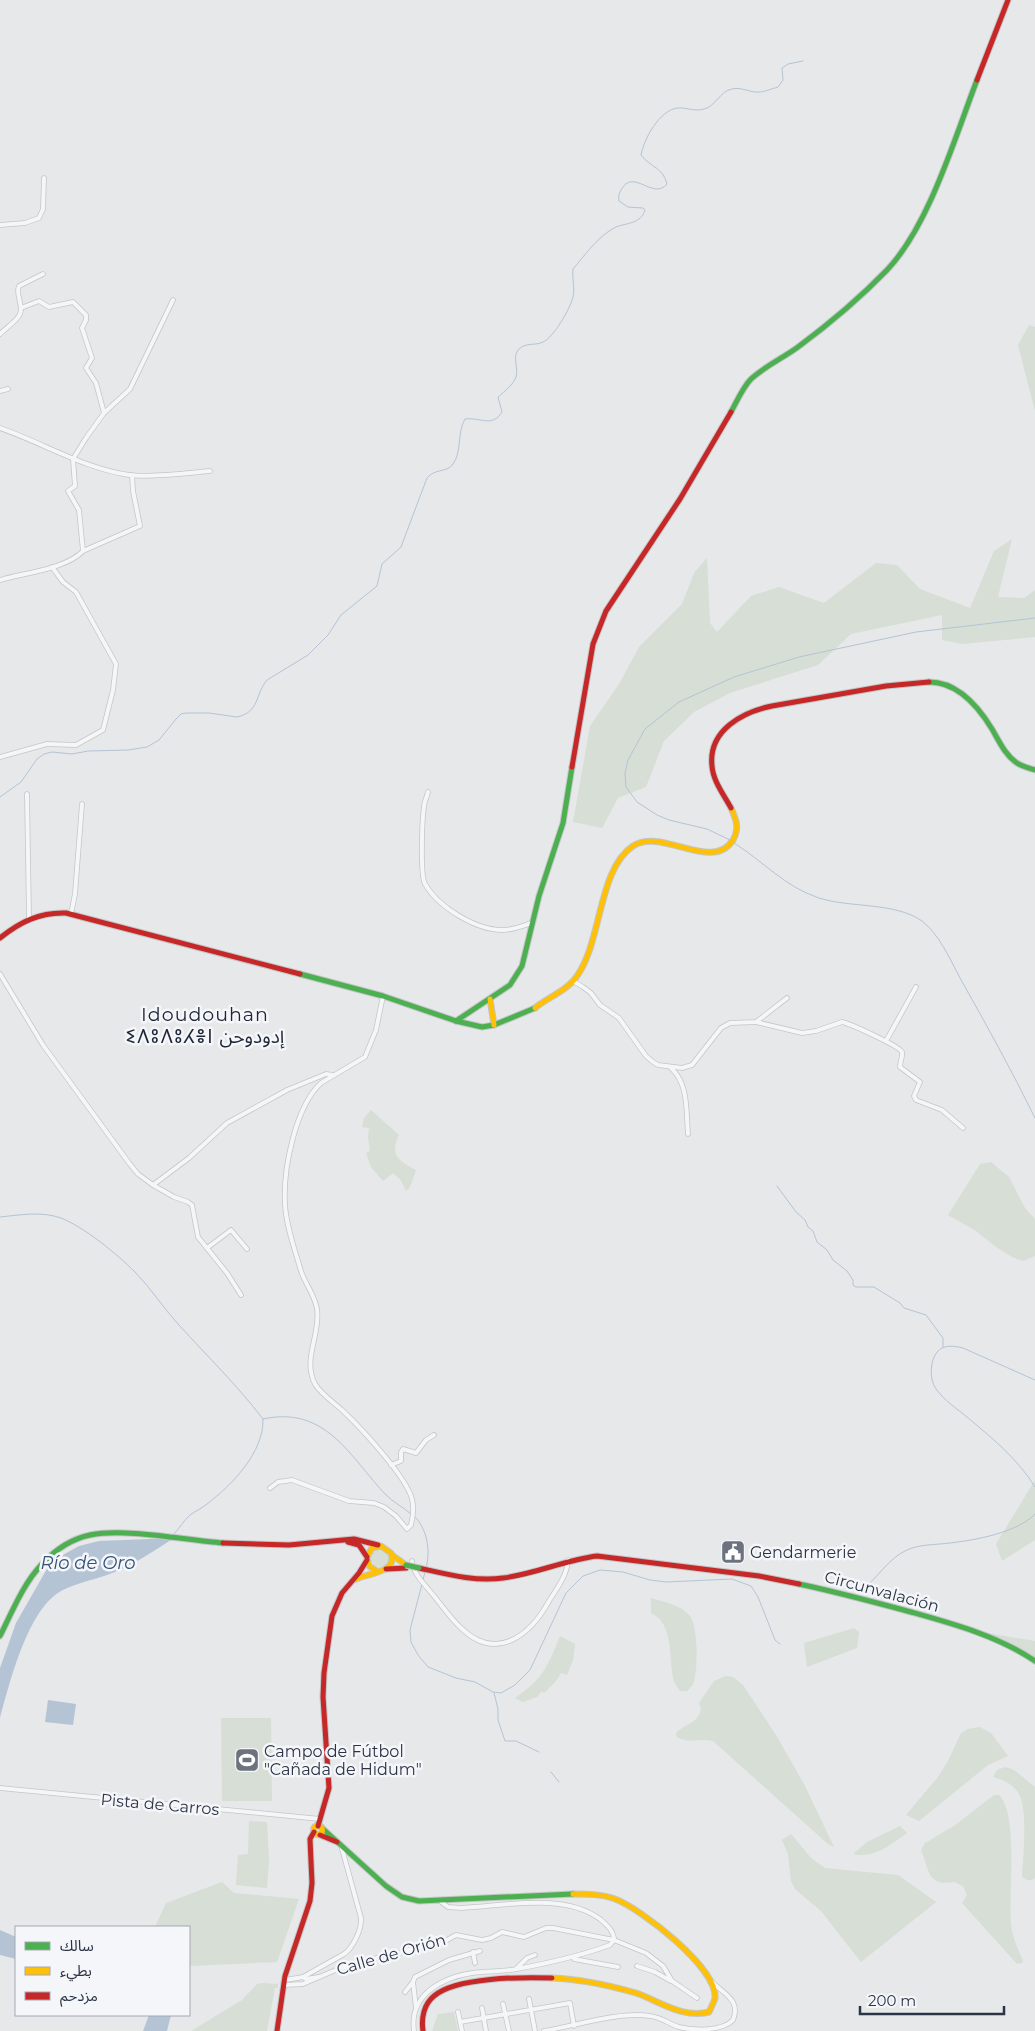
<svg xmlns="http://www.w3.org/2000/svg" width="1035" height="2031" font-family="Montserrat,'Noto Sans Arabic','Noto Sans Tifinagh',sans-serif">
	<rect width="100%" height="100%" fill="#e6e8ea"/>
	<g fill="#d6ded6">
		<polygon points="1029,325 1035,327 1035,411 1018,345"/>
		<polygon points="1012,539 998,597 1024,598 1035,590 1035,637 962,644 942,640 942,615 851,634 818,665 730,693 694,712 664,741 646,787 618,798 602,828 573,822 590,726 619,684 639,647 682,604 694,573 707,558 710,623 717,632 751,596 779,587 824,603 876,563 897,565 920,589 970,608 994,551"/>
		<path d="M371 1110 399 1135C389 1155 399 1161 416 1170L410 1187 406 1191 400 1179 393 1173 383 1181 371 1167 366 1153 370 1151 368 1138 369 1128 362 1127 364 1118Z"/>
		<polygon points="991,1162 1009,1177 1025,1208 1035,1219 1035,1256 1023,1261 1012,1257 996,1247 976,1231 948,1215 980,1164"/>
		<polygon points="1035,1480 1035,1540 1002,1561 996,1544"/>
		<circle cx="380" cy="1558" r="9"/>
		<path d="M651 1598C664 1602 681 1605 690 1616 698 1626 699 1675 692 1686 691 1687 688 1690 687 1691H680C678 1688 675 1684 674 1681 668 1660 675 1624 651 1613Z"/>
		<polygon points="854,1628 859,1632 857,1648 807,1667 804,1643"/>
		<polygon points="987,1633 1035,1641 1035,1660 982,1634"/>
		<path d="M560 1636 575 1644 573 1660 567 1675 561 1673 556 1681 544 1693 542 1691 537 1697 523 1702 515 1698C543 1679 548 1666 560 1636Z"/>
		<path d="M726 1676 733 1677 743 1685 776 1735 804 1784 834 1847 828 1844 713 1741C701 1738 687 1744 677 1737L676 1733C684 1724 698 1724 701 1709L699 1703 714 1681Z"/>
		<polygon points="221,1718 271,1718 272,1801 222,1801"/>
		<polygon points="980,1727 991,1733 1008,1756 988,1765 919,1821 906,1815 938,1777 948,1761 961,1733 968,1729"/>
		<path d="M1005 1767 1014 1770 1035 1787V1878C1030 1882 1027 1880 1022 1877 1023 1857 1028 1810 1019 1794 1013 1784 1004 1780 993 1777L997 1770Z"/>
		<path d="M994 1795H999C1019 1815 1008 1893 1011 1924 1012 1937 1018 1949 1023 1961L1022 1963 1017 1964 962 1903 967 1895 963 1886 954 1882C927 1887 929 1869 921 1850L925 1843 954 1826Z"/>
		<polygon points="249,1821 267,1822 269,1860 267,1888 236,1885 238,1855 248,1854"/>
		<path d="M900 1826 907 1833C890 1845 874 1859 853 1854L867 1842Z"/>
		<polygon points="791,1834 811,1858 825,1868 898,1875 936,1902 861,1962 821,1911 795,1889 791,1881 788,1854 782,1840"/>
		<polygon points="222,1882 234,1893 299,1899 277,1962 190,1966 189,1927 155,1927 166,1903"/>
		<polygon points="263,1983 278,1984 278,1988 275,1988 267,2031 191,2031 242,2000 257,1984"/>
		<polygon points="454,2012 458,2031 432,2031 438,2014"/>
	</g>
	<g fill="#b4c4d5">
		<path d="M174 1538C152 1552 132 1566 107 1575 93 1580 77 1583 63 1590 28 1607 10 1682 0 1718V1668L16 1623 48 1567 61 1556 79 1546 99 1541Z"/>
		<polygon points="48,1700 76,1704 73,1725 45,1722"/>
		<polygon points="0,1930 16,1937 16,1959 0,1955"/>
		<polygon points="149,2015 171,2015 167,2031 143,2031"/>
	</g>
	<g fill="none" stroke-linecap="round" stroke-linejoin="round">
		<g stroke="#b4c4d5" stroke-width="1">
			<path d="M0 797 21 782 37 759 44 754 52 752 72 754 88 751 128 750 147 747 159 740 176 719 181 714 186 713H209L237 717C260 712 255 694 267 680L308 655 328 635 341 615 377 586 382 564 401 547 427 478C435 468 447 473 453 464 462 452 457 432 465 419 481 417 492 428 502 412L498 397C505 391 513 385 516 377 519 368 512 358 518 350 525 342 535 346 543 342 554 337 570 309 573 297 575 288 572 278 573 269 585 255 599 235 616 227 626 223 641 224 645 210L643 208 628 207 619 201C618 196 619 194 621 190 633 167 653 201 667 184 663 167 651 168 641 155 644 139 659 111 677 108 686 107 695 112 704 109 715 107 720 91 732 89 740 87 747 91 755 92 762 93 771 89 778 87L783 80 782 68 788 64 803 61"/>
			<polyline points="730,840 707,829 669,820 657,815 637,802 626,787 625,773 628,760 645,729 679,702 734,677 799,657 916,632 1035,618"/>
			<path d="M734 843C763 861 785 887 819 898 850 908 895 902 922 921 939 934 950 959 960 978 986 1024 1012 1071 1035 1118"/>
			<polyline points="777,1186 796,1212 805,1220 808,1227 813,1231 817,1242 827,1250 833,1260 847,1271 853,1280 853,1285 856,1287 874,1287 900,1303 904,1308 926,1315 943,1338 943,1347"/>
			<path d="M0 1217C20 1215 41 1211 61 1218 84 1227 117 1254 135 1272 151 1288 163 1308 179 1325 207 1356 237 1385 263 1419 264 1452 232 1485 207 1504 202 1508 196 1511 190 1515 184 1520 179 1529 173 1535"/>
			<path d="M1035 1380 963 1348C954 1346 944 1344 937 1352 930 1361 929 1379 936 1389 944 1400 957 1409 967 1417 992 1438 1018 1459 1035 1487"/>
			<path d="M263 1419C326 1405 350 1457 386 1495 393 1502 403 1507 411 1514"/>
			<path d="M414 1516C427 1528 431 1551 426 1568"/>
			<polyline points="423,1580 425,1572"/>
			<path d="M871 1582C881 1572 892 1557 905 1551 918 1544 935 1545 950 1543 975 1540 1017 1533 1035 1514"/>
			<polyline points="422,1584 410,1630 411,1642 418,1655 428,1667 456,1678 475,1682 493,1692 501,1693 515,1685 530,1670 566,1593 583,1576 600,1570 623,1572 650,1580 666,1582 732,1579 751,1586 758,1597 775,1640 780,1644"/>
			<polyline points="494,1693 498,1709 498,1720 505,1741 516,1741 539,1752"/>
			<polyline points="551,1772 559,1782"/>
		</g>
		<defs>
			<g id="street">
				<polyline points="0,225 25,223 39,218 43,209 44,178"/>
				<polyline points="21,308 39,301 49,307 73,302 86,315 86,320 82,328 92,358 86,368 96,383 104,413"/>
				<path d="M0 334C6 328 17 321 20 314 24 305 15 295 19 286L43 274"/>
				<polyline points="0,391 8,389"/>
				<path d="M0 428C43 443 83 468 129 475 150 478 187 473 210 471"/>
				<polyline points="83,551 140,526 133,491 132,475"/>
				<path d="M0 580C24 573 66 569 83 551L79 510 68 491 75 486 73 459 86 438 104 413 130 389 173 300"/>
				<polyline points="0,757 47,744 76,745 103,730 113,690 116,664 76,592 63,582 52,567"/>
				<path d="M428 792C427 797 424 802 424 807 422 820 420 875 425 884 438 907 476 930 502 930 513 930 522 926 532 923"/>
				<polyline points="27,794 29,918"/>
				<polyline points="71,914 75,894 82,804"/>
				<polyline points="0,974 43,1045 129,1163 138,1174 153,1185 174,1197 188,1202 192,1205 198,1237 227,1273 241,1295"/>
				<polyline points="573,981 583,987 591,993 600,1005 619,1018 646,1056 653,1062 658,1065 682,1068 692,1065 721,1028 730,1023 756,1022 787,998"/>
				<path d="M756 1022 802 1033 816 1031 842 1022C851 1024 899 1046 902 1052 903 1056 900 1062 900 1067L920 1082 914 1096 916 1100 942 1110 963 1128"/>
				<polyline points="886,1041 916,987"/>
				<path d="M671 1068C689 1084 686 1112 688 1134"/>
				<polyline points="153,1185 189,1158 227,1123 287,1090 326,1074 333,1075"/>
				<polyline points="207,1248 231,1230 247,1249"/>
				<polyline points="391,1465 401,1461 401,1452 403,1449 416,1453 426,1440 434,1435"/>
				<path d="M270 1488 278 1482 292 1480 349 1501 374 1503 384 1507 396 1516 407 1529 411 1525C413 1517 414 1507 412 1499 406 1476 360 1427 342 1410 333 1402 321 1394 315 1384 302 1359 321 1334 317 1309 315 1295 305 1284 301 1271 295 1250 286 1226 285 1204 283 1170 295 1107 321 1083L365 1057 376 1030 383 996"/>
				<path d="M412 1561C412 1573 427 1587 434 1596 443 1607 451 1619 461 1628 496 1662 530 1636 549 1601 557 1588 567 1576 568 1560"/>
				<polyline points="0,1788 320,1819"/>
				<path d="M440 1901 448 1907 462 1908C505 1906 563 1892 600 1919 607 1925 614 1931 614 1940"/>
				<polyline points="473,1952 475,1963"/>
				<polyline points="574,1959 618,1967"/>
				<polyline points="637,1966 655,1972 671,1981"/>
				<polyline points="516,1969 527,1958 535,1955"/>
				<polyline points="303,1977 306,1979 319,1977"/>
				<path d="M285 1980 303 1977 344 1954C353 1948 362 1929 361 1918L341 1845"/>
				<polyline points="284,1985 303,1984 338,1969 363,1963 387,1954 400,1953 414,1948 440,1944 456,1935 482,1940 491,1938 502,1932 524,1937 546,1928 553,1928 614,1940 646,1953 663,1966 672,1981 697,1998"/>
				<polyline points="405,1992 413,1982"/>
				<polyline points="529,1999 535,2031"/>
				<polyline points="503,2004 509,2031"/>
				<polyline points="416,2008 413,1982 415,1977 449,1960 480,1951"/>
				<polyline points="482,2008 486,2031"/>
				<polyline points="458,2012 462,2031"/>
				<polyline points="460,2022 570,2003 574,2026"/>
				<path d="M414 2031C409 1995 441 1978 472 1973 487 1971 502 1972 517 1969 549 1963 580 1956 610 1945L614 1940"/>
				<path d="M544 2031C574 2026 621 2011 650 2016 661 2017 669 2024 679 2027 694 2031 723 2031 733 2020 741 2000 724 1994 712 1982"/>
			</g>
			<g id="fast">
				<path d="M731 412C737 401 743 387 751 379 765 366 783 358 798 347 829 324 860 298 887 270 929 226 955 137 977 80"/>
				<path d="M929 682C957 682 978 706 992 729 999 741 1005 755 1017 763 1023 767 1029 768 1035 770"/>
				<polyline points="300,974 383,996 456,1021 482,1027 494,1025 535,1008"/>
				<polyline points="456,1021 510,985 522,966 539,896 563,823 572,767"/>
				<path d="M799 1584C837 1592 874 1602 911 1612 954 1624 998 1636 1035 1661"/>
				<path d="M0 1636C12 1612 23 1584 42 1564 55 1550 71 1539 90 1535 126 1528 184 1540 223 1543"/>
				<polyline points="322,1828 386,1886 402,1897 419,1901 573,1894"/>
			</g>
			<g id="slow">
				<polyline points="490,999 494,1025"/>
				<path d="M535 1008C547 998 568 990 577 976 602 941 598 869 633 846 662 827 712 873 733 840 740 828 736 819 731 808"/>
				<polyline points="392,1555 406,1565"/>
				<path d="M356 1579C368 1573 398 1573 391 1553L381 1546 372 1548 367 1557 369 1566 377 1571"/>
				<circle cx="318" cy="1830" r="4.5"/>
				<path d="M552 1978C581 1979 608 1985 636 1993 659 2001 683 2019 709 2012 711 2008 714 2002 715 1998 718 1968 640 1908 615 1899 602 1894 587 1894 573 1894"/>
			</g>
			<g id="jam">
				<polyline points="977,80 1008,0"/>
				<polyline points="572,767 593,644 606,611 680,499 731,412"/>
				<path d="M731 808C724 795 713 781 712 766 708 730 743 712 772 706L886 686 929 682"/>
				<path d="M0 938C20 922 40 912 66 913L300 974"/>
				<polyline points="348,1542 359,1545 367,1557"/>
				<polyline points="223,1543 289,1545 354,1539 378,1545"/>
				<path d="M419 1568C446 1574 475 1582 503 1578 535 1574 565 1560 597 1556L759 1576 799 1584"/>
				<polyline points="386,1569 406,1568"/>
				<polyline points="318,1826 329,1788 323,1697 324,1673 332,1616 342,1593 359,1573 367,1560"/>
				<polyline points="320,1835 337,1842"/>
				<polyline points="277,2031 285,1976 310,1901 312,1883 310,1839 314,1832"/>
				<path d="M423 2031C421 2018 424 2004 434 1996 456 1977 523 1977 552 1978"/>
			</g>
		</defs>
		<use href="#street" stroke="#c4c6c8" stroke-width="5.5"/>
		<use href="#fast" stroke="#c4c6c8" stroke-width="7"/>
		<use href="#slow" stroke="#c4c6c8" stroke-width="7"/>
		<use href="#jam" stroke="#c4c6c8" stroke-width="7"/>
		<use href="#street" stroke="#f5f6f7" stroke-width="4"/>
		<use href="#fast" stroke="#4caf50" stroke-width="5"/>
		<use href="#slow" stroke="#ffc107" stroke-width="5"/>
		<use href="#jam" stroke="#c62828" stroke-width="5"/>
		<defs>
			<polyline id="fast-bridge" points="406,1565 419,1568"/>
		</defs>
		<use href="#fast-bridge" stroke="#c4c6c8" stroke-width="7" stroke-linecap="butt"/>
		<use href="#fast-bridge" stroke="#4caf50" stroke-width="5"/>
	</g>
	<defs>
		<symbol id="civic-square" viewBox="-11 -11 22 22"><rect x="-9" y="-9" width="18" height="18" rx="4" fill="#6c737f" stroke="#f4f6f9"/><path d="M-.6-6.5H3V-4.5H.6V-3L4-1V1h2V6H-6V1h2V-1L-.6-3ZM-1.2 2.5V6h2.4V2.5Z" fill="#fff"/></symbol>
		<symbol id="stadium-square" viewBox="-11 -11 22 22"><rect x="-9" y="-9" width="18" height="18" rx="4" fill="#6c737f" stroke="#f4f6f9"/><path d="M0-5a6.5 5 0 1 0 0 10a6.5 5 0 1 0 0-10ZM-3.5-1.8h7v3.6h-7Z" fill="#fff"/></symbol>
	</defs>
	<g fill-rule="evenodd">
		<use href="#civic-square" x="719" y="1538" width="28" height="28"/>
		<use href="#stadium-square" x="233" y="1746" width="28" height="28"/>
	</g>
	<g text-anchor="middle" stroke-width="5" stroke-linejoin="round" paint-order="stroke">
		<g font-size="16" fill="#2b3445" stroke="#f4f6f9" text-anchor="start">
			<text x="750" y="1558">Gendarmerie</text>
			<text x="264" y="1757">Campo de Fútbol<tspan x="264" dy="18">"Cañada de Hidum"</tspan></text>
		</g>
		<g font-size="16" fill="#2b3445" stroke="#f4f6f9">
			<text transform="translate(882 1591) rotate(15)" y="6">Circunvalación</text>
			<text transform="translate(160 1804) rotate(5)" y="6">Pista de Carros</text>
			<text transform="translate(391 1954) rotate(-16)" y="6">Calle de Orión</text>
		</g>
		<g font-size="18" font-style="italic" fill="#34527a" stroke="#f4f6f9">
			<text x="88" y="1569">Río de Oro</text>
		</g>
		<g font-size="19" letter-spacing="1" fill="#1d2536" stroke="#f4f6f9">
			<text x="205" y="1021">Idoudouhan<tspan x="205" dy="22">ⵉⴷⵓⴷⵓⵃⴻⵏ إدودوحن</tspan></text>
		</g>
	</g>
	<rect x="15" y="1926" width="175" height="90" fill="#f4f6f9" stroke="#a4a8b1"/>
	<rect x="25" y="1942" width="25" height="8" fill="#4caf50" stroke="#a4a8b1"/>
	<text x="60" y="1951" font-size="15" fill="#2b3445">سالك</text>
	<rect x="25" y="1967" width="25" height="8" fill="#ffc107" stroke="#a4a8b1"/>
	<text x="60" y="1976" font-size="15" fill="#2b3445">بطيء</text>
	<rect x="25" y="1992" width="25" height="8" fill="#c62828" stroke="#a4a8b1"/>
	<text x="60" y="2001" font-size="15" fill="#2b3445">مزدحم</text>
	<path d="M860 2006v8h144v-8" fill="none" stroke="#2b3445" stroke-width="2.5"/>
	<text x="868" y="2006" font-size="15" fill="#2b3445" stroke="#f4f6f9" stroke-width="4" paint-order="stroke">200 m</text>
</svg>
